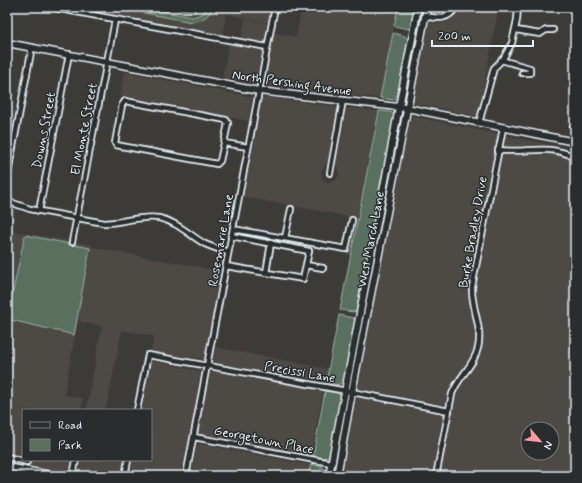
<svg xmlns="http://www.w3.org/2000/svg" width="582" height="483" font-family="Mynerve,sans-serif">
	<rect width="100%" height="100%" fill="#3d3b38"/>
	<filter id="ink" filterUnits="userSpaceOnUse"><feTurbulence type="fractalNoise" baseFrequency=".025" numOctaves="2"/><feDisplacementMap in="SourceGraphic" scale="8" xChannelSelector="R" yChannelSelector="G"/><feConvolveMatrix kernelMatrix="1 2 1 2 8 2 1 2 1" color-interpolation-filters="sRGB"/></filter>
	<g filter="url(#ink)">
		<g fill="#4d4844" fill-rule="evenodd">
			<polygon points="62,7 272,7 269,23 226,14 223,37 115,18"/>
			<polygon points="302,7 398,7 380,98 267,86 265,83 273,32 296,37"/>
			<polygon points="430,7 450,7 443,13 432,13 430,10"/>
			<polygon points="461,7 499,7 478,116 414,103 412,101 428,23 443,23 452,19 460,10"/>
			<polygon points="245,18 267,23 264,41 260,44 241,40"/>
			<polygon points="229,44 262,51 256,81 253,83 222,78"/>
			<polygon points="125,72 252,97 248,121 120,96"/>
			<polygon points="264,97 337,107 328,161 321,171 322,179 328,182 335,181 339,175 336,163 347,108 378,111 357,218 244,197 262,98"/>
			<path d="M412 116 575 150V476H341L355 400 359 398 440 414 443 415 445 404 442 405 360 389 358 387 410 117ZM528 429H552V453H528Z"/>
			<polygon points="7,204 15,206 13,231 92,245 92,247 220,271 204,359 178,356 177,359 151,354 154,336 122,330 106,410 86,410 102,326 78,321 64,395 83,398 81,410 23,410 23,460 71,460 69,475 7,464"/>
			<polygon points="215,347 328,369 326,382 215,363 213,360"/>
			<polygon points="153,361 201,371 188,445 185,445 188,446 181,476 129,476 132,460 151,460 151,410 142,410 151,362"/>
			<polygon points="214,371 323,391 311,456 200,434 199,431 210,373"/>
			<polygon points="200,444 310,465 307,476 191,476 197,446"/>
			<polygon points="81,460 124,460 121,476 78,476"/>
		</g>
		<g fill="#58705d" stroke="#a0b0aa">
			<path d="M133 7H141L192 17 202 14 208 7H214C209 16 202 21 192 22L144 13Z"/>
			<polygon points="168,7 196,7 195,12"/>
			<polygon points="398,7 415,7 411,27 409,29 394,26"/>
			<polygon points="393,33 405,36 408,40 397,98 394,100 380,98"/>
			<polygon points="379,111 391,112 394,115 356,311 353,312 340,310"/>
			<polygon points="25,235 90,248 74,335 7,319"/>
			<path d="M339 315 354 318 355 319 344 381C339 387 333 384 326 382Z"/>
			<polygon points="325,391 338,393 341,397 329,456 325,458 313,456"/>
			<polygon points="311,464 323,467 326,471 325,476 308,476"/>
		</g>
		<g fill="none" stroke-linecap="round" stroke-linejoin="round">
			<defs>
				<g id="minor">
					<polyline points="49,7 267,47"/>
					<path d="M425 16C438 19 449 20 456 7"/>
					<polyline points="516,30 540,34 546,30 553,30"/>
					<polyline points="501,60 530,68 530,73 522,73"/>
					<polyline points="479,123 494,68 503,59 512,43 517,20 518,7"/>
					<polyline points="573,127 575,126"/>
					<polyline points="224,143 220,161 217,164 116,145 115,143 122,105 125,101 226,120 228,123 224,143 248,147"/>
					<path d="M498 150C528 154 545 143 575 157"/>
					<polyline points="330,173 343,100"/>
					<polyline points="7,179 32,47"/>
					<path d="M7 201 30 209 104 223C122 223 140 215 159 218 178 222 189 235 205 244 212 247 220 250 228 252"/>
					<polyline points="39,211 69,54"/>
					<polyline points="233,229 346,249 352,220"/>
					<polyline points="285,238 291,209"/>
					<polyline points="72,242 115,20"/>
					<polyline points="306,265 323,268"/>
					<polyline points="226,266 303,279 309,251 231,236"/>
					<polyline points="266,273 271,243"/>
					<polyline points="137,410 148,355 352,392 449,411"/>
					<polyline points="194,437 331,463"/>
					<polyline points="7,457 27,462"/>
					<polyline points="73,476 76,460"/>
					<polyline points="125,476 128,460"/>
					<polyline points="186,476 275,7"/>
					<path d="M436 476 452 394C458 377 474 366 478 348 483 327 471 308 472 287L503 128"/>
				</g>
				<g id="major">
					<polyline points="7,43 259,91 407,108 575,142"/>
					<polyline points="7,467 56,476"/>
					<polyline points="7,474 18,476"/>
					<polyline points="329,476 418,7"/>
					<polyline points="337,476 352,392 427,7"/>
				</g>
			</defs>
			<use href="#minor" stroke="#e8f1f8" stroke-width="8"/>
			<use href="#major" stroke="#e8f1f8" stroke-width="9"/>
			<use href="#minor" stroke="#2a2d2e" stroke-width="4.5"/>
			<use href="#major" stroke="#2a2d2e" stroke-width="6"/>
		</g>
	</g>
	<g text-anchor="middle" stroke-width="3" stroke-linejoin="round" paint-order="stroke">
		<g font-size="13" fill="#e8f1f8" stroke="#2a2d2e">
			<text transform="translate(292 82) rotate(8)" y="5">North Pershing Avenue</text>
			<text transform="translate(83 129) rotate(-79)" y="5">El Monte Street</text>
			<text transform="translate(43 130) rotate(-79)" y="5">Downs Street</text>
			<text transform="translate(472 232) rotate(-80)" y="5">Burke Bradley Drive</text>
			<text transform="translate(370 239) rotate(-79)" y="5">West March Lane</text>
			<text transform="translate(220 240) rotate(-80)" y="5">Rosemarie Lane</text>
			<text transform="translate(300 371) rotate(10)" y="5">Precissi Lane</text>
			<text transform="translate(264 439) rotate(11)" y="5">Georgetown Place</text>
		</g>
	</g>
	<rect width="582" height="483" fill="none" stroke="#2a2d2e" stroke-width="24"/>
	<rect x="12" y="12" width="558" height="459" fill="none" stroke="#e8f1f8" stroke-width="1.5" filter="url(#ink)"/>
	<rect x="22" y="409" width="130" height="52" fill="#2a2d2e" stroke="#767b7f"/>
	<rect x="30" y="422" width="20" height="6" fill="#2a2d2e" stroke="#767b7f"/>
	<text x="58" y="429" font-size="12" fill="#e8f1f8">Road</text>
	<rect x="30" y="439" width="20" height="12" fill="#58705d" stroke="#767b7f"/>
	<text x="58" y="449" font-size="12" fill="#e8f1f8">Park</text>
	<g transform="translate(540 441) rotate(118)"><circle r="19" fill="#2a2d2e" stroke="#767b7f"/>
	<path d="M0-3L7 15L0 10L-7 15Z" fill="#ff9aa2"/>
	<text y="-6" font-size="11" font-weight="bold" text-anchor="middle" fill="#e8f1f8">N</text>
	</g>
	<path d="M432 40v6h101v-6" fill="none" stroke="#e8f1f8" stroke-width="2"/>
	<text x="438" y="40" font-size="12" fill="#e8f1f8" stroke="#2a2d2e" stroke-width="3" paint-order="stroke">200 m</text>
</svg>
